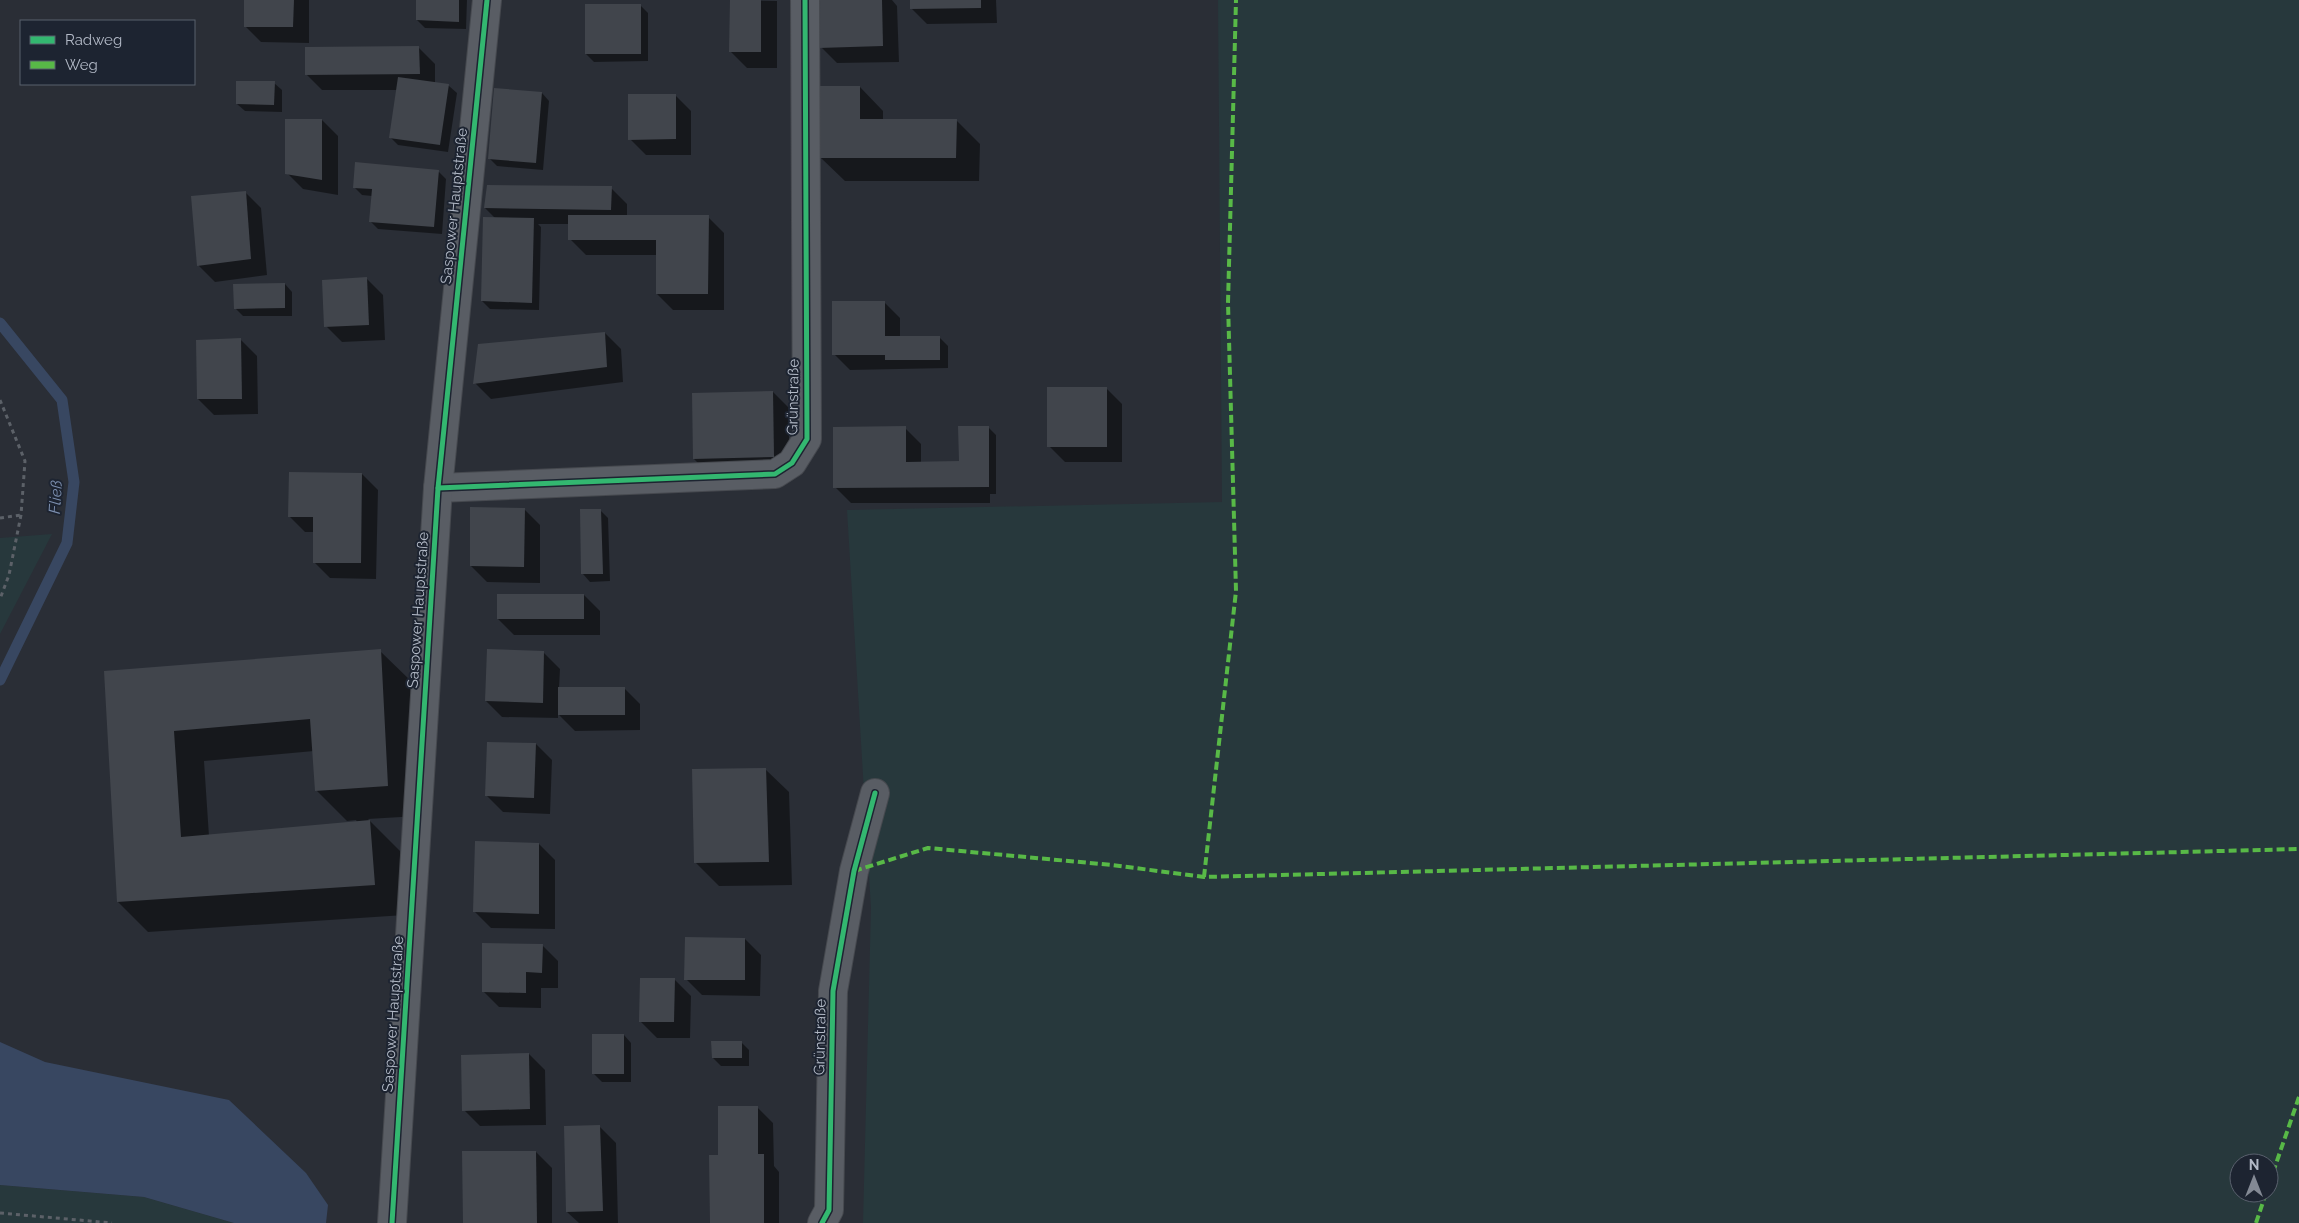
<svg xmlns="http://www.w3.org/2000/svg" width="2299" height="1223" font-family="Raleway,sans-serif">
	<rect width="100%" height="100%" fill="#2a2e36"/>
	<g fill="#27383c" fill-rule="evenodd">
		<path d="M1218 0H2299V1223H863L871 908 847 510 1222 502ZM2239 1163H2269V1193H2239Z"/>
		<polygon points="52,534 0,634 0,538"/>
		<polygon points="0,1185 144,1197 234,1223 0,1223"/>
	</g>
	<polygon fill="#384761" points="0,1042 45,1062 229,1100 306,1173 328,1205 326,1223 234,1223 144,1197 0,1185"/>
	<g fill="#0007" fill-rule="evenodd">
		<polygon points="246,0 309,0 309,43 261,42 245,26"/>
		<polygon points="417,0 467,0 466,29 425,28 417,20"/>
		<polygon points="731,0 777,1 777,68 747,68 731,52"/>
		<polygon points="819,0 892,0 897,6 899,62 837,63 821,47"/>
		<polygon points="911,0 996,0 997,23 927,24 911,8"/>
		<polygon points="640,5 648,13 648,61 594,62 586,54"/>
		<polygon points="419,48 435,64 435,84 449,86 457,93 448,152 398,145 390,137 397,90 322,90 306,74"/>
		<polygon points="274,83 282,90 282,112 245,111 237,104"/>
		<polygon points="860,87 883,111 883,120 956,120 980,144 979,181 845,181 821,158"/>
		<polygon points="542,93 549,101 543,170 497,166 489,158"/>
		<polygon points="675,95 691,111 691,155 646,155 630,139"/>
		<polygon points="322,120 338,136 338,195 303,189 287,173"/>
		<polygon points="439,172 446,179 442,234 378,229 370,221 372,196 362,195 354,187"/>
		<polygon points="611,188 627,204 627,216 708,217 724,233 724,310 673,310 657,294 657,255 586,255 570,239 570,224 538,224 541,227 539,310 490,309 482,301 496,219 485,208"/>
		<polygon points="245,192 261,208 267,275 215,282 199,266 192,197"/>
		<polygon points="367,279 383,295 385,340 342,342 326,326"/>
		<polygon points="285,284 292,292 292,316 243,316 235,308"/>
		<polygon points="884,302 900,318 900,338 940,338 948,346 948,368 850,370 834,354"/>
		<polygon points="605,333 621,349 623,382 491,399 475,383"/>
		<polygon points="241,340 257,356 258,414 214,415 198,399"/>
		<polygon points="1106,388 1122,404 1122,462 1065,462 1049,446"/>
		<polygon points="773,392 789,408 789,473 710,475 694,459"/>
		<polygon points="905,428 921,444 921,463 962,463 989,428 996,435 996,494 990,494 990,503 851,503 835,487"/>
		<polygon points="362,474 378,490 376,579 330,578 314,562 314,532 305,532 289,516"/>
		<polygon points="524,509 540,525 540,583 487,582 471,566"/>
		<polygon points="600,510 608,518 610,581 590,582 583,574"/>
		<polygon points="584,595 600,611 600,635 514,635 498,619"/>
		<path d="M380 651 411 681 418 816 368 819 400 851 405 915 148 932 118 902 105 672ZM314 751 316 790 347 821 356 820 357 822 209 836 204 761Z"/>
		<polygon points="544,653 560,669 559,688 624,688 640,704 640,730 575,731 558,714 558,718 502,717 486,701"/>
		<polygon points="536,744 552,760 550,814 503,812 487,796"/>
		<polygon points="765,769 789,792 792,885 719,886 696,863"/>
		<polygon points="539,844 555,860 555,929 491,928 475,912"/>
		<polygon points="745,939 761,955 760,996 702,995 686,979"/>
		<polygon points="542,945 558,961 558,988 541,988 541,1008 499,1007 483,991"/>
		<polygon points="675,980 691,996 690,1038 657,1038 641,1022"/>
		<polygon points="624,1035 631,1043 631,1082 602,1082 594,1074"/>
		<polygon points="741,1042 749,1050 749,1066 721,1066 713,1058"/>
		<polygon points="529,1054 545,1070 546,1125 480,1126 464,1110"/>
		<polygon points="757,1107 773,1123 774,1166 779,1172 779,1223 711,1223 719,1156"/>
		<polygon points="600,1127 616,1143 618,1223 579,1223 567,1212"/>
		<polygon points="536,1152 552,1168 552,1223 464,1223"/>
	</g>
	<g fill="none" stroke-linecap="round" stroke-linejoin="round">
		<polyline stroke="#384761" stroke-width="11" points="0,323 62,400 74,482 67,543 0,680"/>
	</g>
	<g fill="#41454c">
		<polygon points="244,0 294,0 293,27 244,27"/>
		<polygon points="416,0 459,0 459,22 416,20"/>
		<polygon points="730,0 761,0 761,52 729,52"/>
		<polygon points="818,0 882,0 883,46 819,48"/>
		<polygon points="910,0 981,0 981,8 910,9"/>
		<rect x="585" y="4" width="56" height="50"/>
		<polygon points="419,46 420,74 305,75 305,47"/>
		<polygon points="398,77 449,84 440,145 389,138"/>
		<polygon points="236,81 275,81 274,105 236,104"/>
		<polygon points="820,86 860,86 860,119 957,119 956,158 820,158"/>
		<polygon points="494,88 542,92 536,163 488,159"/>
		<polygon points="628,94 676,94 676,139 628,140"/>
		<polygon points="285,119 322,119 322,180 285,174"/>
		<polygon points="355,162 439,170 434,227 369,222 372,189 353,188"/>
		<polygon points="487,185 612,186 611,210 484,208"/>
		<polygon points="246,191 251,259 197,266 191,196"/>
		<polygon points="568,215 709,215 708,294 656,294 656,240 568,240"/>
		<polygon points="483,217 534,218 532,303 481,301"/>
		<polygon points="367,277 369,325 324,327 322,280"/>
		<polygon points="285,283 285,308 234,309 233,284"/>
		<polygon points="832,301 885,301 885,336 940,336 940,360 885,360 885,355 832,355"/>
		<polygon points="605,332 607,367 473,384 478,344"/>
		<polygon points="241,338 242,399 197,399 196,340"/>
		<rect x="1047" y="387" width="60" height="60"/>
		<polygon points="773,391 774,457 693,459 692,393"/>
		<polygon points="906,426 906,462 959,461 958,426 989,426 989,487 833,488 833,427"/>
		<polygon points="289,472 362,473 361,563 313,563 313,517 288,517"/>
		<polygon points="470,507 525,508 524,567 470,566"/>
		<polygon points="580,509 601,509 603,574 581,574"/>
		<rect x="497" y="594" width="87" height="25"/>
		<polygon points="381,649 388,786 315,791 310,719 174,731 181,837 370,820 375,885 117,902 104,671"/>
		<polygon points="487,649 544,651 543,703 485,701"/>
		<rect x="558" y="687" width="67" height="28"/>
		<polygon points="487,742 536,743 534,798 485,796"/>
		<polygon points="766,768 769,862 694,863 692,769"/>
		<polygon points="475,841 539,843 539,914 473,912"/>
		<polygon points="685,937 745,938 745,980 684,980"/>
		<polygon points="482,943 543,944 542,973 526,972 526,993 482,992"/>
		<polygon points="640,978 675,978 674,1022 639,1022"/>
		<rect x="592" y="1034" width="32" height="40"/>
		<polygon points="711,1041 742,1041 742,1058 712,1058"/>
		<polygon points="529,1053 530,1109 462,1111 461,1055"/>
		<polygon points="718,1106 758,1106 758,1154 764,1154 764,1223 710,1223 709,1155 718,1155"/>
		<polygon points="600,1125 603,1211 566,1212 564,1126"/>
		<polygon points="462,1151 536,1151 537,1223 463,1223"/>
	</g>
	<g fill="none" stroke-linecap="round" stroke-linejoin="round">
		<defs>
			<g id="minor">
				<polyline points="438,488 775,474 792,463 807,439 805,0"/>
				<polyline points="392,1223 438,488 487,0"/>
				<polyline points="822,1223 829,1210 833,991 854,871 875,793"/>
			</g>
		</defs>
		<use href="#minor" stroke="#46494f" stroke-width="30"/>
		<g stroke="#5c6168" stroke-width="3" stroke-dasharray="4 4" stroke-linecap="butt">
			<polyline points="0,400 25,461 21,515 9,575 0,599"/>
			<polyline points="0,518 21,515"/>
			<polyline points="0,1213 112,1223"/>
		</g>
		<use href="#minor" stroke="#595d64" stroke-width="28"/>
		<g stroke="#58b947" stroke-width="4" stroke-dasharray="8 4" stroke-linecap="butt">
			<polyline points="854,871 928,848 1112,865 1204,877 2299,849"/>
			<polyline points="1204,877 1236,591 1228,303 1236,0"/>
			<polyline points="2269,1184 2299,1097"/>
			<polyline points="2256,1223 2266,1193"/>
		</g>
		<defs>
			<g id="cycleway">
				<polyline points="438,488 775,474 792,463 807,439 805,0"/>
				<polyline points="392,1223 438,488 487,0"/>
				<polyline points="822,1223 829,1210 833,991 854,871 875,793"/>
			</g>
		</defs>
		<use href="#cycleway" stroke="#1d2431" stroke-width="8"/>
		<use href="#cycleway" stroke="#33b770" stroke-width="5"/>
	</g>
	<g text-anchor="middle" stroke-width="4" stroke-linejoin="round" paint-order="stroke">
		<g font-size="15" fill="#b3bac7" stroke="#1d2431">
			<text transform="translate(454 206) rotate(-84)" y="5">Saspower Hauptstraße</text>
			<text transform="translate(793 397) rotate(-89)" y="5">Grünstraße</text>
			<text transform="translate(418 610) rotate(-86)" y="5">Saspower Hauptstraße</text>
			<text transform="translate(393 1014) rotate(-86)" y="5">Saspower Hauptstraße</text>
			<text transform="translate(820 1037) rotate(-89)" y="5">Grünstraße</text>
		</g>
		<g font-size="16" font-style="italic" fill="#7c8faf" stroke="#1d2431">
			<text transform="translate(55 497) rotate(-86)" y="6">Fließ</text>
		</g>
	</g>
	<rect x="20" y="20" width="175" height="65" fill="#1d2431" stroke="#59606d"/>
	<rect x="30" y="36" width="25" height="8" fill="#33b770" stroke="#59606d"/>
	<text x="65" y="45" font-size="15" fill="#b3bac7">Radweg</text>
	<rect x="30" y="61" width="25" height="8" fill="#58b947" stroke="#59606d"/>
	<text x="65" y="70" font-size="15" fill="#b3bac7">Weg</text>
	<g transform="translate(2254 1178)"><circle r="24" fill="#1d2431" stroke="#59606d"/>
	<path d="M0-4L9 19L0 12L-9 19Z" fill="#838994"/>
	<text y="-8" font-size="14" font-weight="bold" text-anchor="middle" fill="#b3bac7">N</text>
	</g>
</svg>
